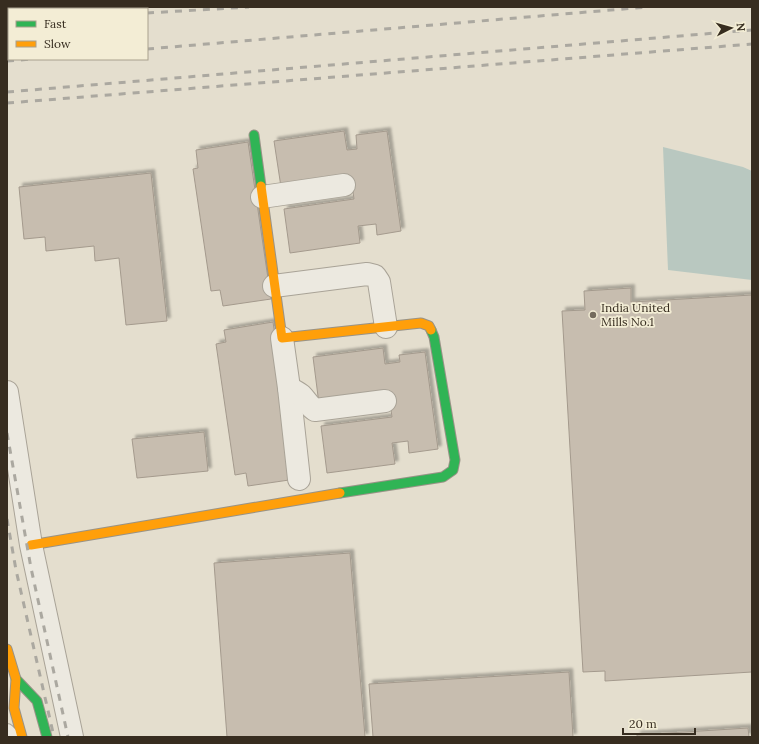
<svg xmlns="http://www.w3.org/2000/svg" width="759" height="744" font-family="Lora,serif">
	<defs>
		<filter id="shadow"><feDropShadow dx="3.5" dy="-3.5" stdDeviation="1" flood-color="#0004"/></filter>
	</defs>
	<rect width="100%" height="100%" fill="#e4dece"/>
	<polygon fill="#b9c8c0" points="663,147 743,167 752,171 752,280 668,270"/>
	<g fill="#c7bdaf" stroke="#a49a8d" filter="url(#shadow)">
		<polygon points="344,131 347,150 357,149 356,135 387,131 401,231 377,235 376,224 358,226 360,243 290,253 284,209 354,199 351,177 281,187 274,141"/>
		<polygon points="248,142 271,299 223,306 220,290 211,291 193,169 198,168 196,150"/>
		<polygon points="151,173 167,321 126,325 119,258 95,261 94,246 46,251 45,237 24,239 19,187"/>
		<polygon points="631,288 631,302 752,295 752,672 605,681 605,671 583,672 562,311 585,310 584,291"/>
		<polygon points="273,322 296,479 248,486 246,473 235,475 216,344 226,342 224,330"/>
		<polygon points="383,348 385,364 400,362 399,355 425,352 438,449 409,453 408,441 392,443 395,464 327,473 321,426 392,417 389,395 319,404 313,357"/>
		<polygon points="204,432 208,471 137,478 132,439"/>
		<polygon points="350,553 365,737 227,737 214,563"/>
		<polygon points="569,672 573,737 373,737 369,684"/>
		<polygon points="748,728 749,737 637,737 637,735"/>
	</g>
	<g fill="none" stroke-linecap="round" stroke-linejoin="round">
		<defs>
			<polyline id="lane" points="7,731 13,737"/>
			<g id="street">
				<polyline points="262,197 344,185"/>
				<polyline points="274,286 367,274 375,276 379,282 386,327"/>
				<polyline points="282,338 289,388 299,479"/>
				<path d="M289 388C293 390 297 392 301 395 306 400 309 406 315 410L385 401"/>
				<polyline points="7,392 31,545 72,737"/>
			</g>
			<g id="fast">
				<polyline points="254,135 261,186"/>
				<polyline points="340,493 443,477 453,470 455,460 434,337 431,330"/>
				<polyline points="16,679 37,701 47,737"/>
			</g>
			<g id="slow">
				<polyline points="261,186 282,338 421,323 429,326 431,330"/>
				<polyline points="31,545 340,493"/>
				<polyline points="7,649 16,679 14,708 22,737"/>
			</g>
		</defs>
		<use href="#lane" stroke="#a9a397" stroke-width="16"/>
		<use href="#street" stroke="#a9a397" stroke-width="24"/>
		<use href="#fast" stroke="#999387" stroke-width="11"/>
		<use href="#slow" stroke="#999387" stroke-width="11"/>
		<use href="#lane" stroke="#ece9e0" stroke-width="14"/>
		<use href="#street" stroke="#ece9e0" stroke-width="22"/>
		<use href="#fast" stroke="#30b455" stroke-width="9"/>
		<use href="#slow" stroke="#ff9f0a" stroke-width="9"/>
		<g stroke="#aba8a0" stroke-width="3" stroke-dasharray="7 7" stroke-linecap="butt">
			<polyline points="147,13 249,7"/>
			<polyline points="7,21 9,21"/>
			<polyline points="147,49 647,7"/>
			<polyline points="7,61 32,59"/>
			<polyline points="7,92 752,30"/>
			<polyline points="7,103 752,44"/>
			<polyline points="7,433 31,568 68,737"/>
			<polyline points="7,519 16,570 54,737"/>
		</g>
	</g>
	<circle fill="#746b5d" stroke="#f3edd5" stroke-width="1.5" cx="593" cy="315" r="4"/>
	<g text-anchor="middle" stroke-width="3.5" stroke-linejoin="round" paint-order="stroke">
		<g font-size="12" fill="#372d20" stroke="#f3edd5" text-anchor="start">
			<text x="601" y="312">India United<tspan x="601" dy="14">Mills No.1</tspan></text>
		</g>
	</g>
	<rect width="759" height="744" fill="none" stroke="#372d20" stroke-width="16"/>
	<rect x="8" y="8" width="140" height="52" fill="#f3edd5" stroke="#a8a08d"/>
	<rect x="16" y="21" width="20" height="6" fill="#30b455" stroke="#a8a08d"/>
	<text x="44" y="28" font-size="12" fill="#372d20">Fast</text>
	<rect x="16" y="41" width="20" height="6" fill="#ff9f0a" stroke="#a8a08d"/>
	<text x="44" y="48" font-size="12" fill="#372d20">Slow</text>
	<g transform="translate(731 28) rotate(84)" stroke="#f3edd5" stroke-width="3" paint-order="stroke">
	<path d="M0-3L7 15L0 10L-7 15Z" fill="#372d20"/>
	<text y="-6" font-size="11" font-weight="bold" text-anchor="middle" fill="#372d20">N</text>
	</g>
	<path d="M623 728v6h72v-6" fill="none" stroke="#372d20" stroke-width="2"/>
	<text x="629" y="728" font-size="12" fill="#372d20" stroke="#f3edd5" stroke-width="3" paint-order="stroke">20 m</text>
</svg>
